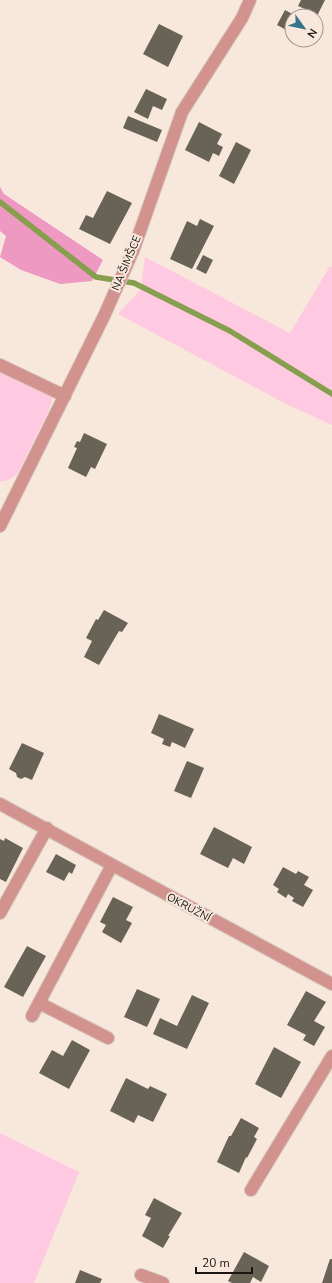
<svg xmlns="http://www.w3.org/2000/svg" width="332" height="1283" font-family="'Nunito Sans',sans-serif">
	<rect width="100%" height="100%" fill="#f8e8dc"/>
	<g fill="#fec9e1">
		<polygon points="145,257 290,333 330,266 332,267 332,425 286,404 118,314 141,289"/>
		<path d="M0 370 53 397 48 412 17 474C12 478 7 482 0 481Z"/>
		<polygon points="0,1133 79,1172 34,1283 0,1283"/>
	</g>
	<polygon fill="#ed99c2" points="0,187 4,194 103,260 92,281 60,284 21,270 0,257 6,236 0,231"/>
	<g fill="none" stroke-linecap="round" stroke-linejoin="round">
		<polyline stroke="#869e4d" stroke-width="5.5" points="0,202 96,277 134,283 230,331 332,394"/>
	</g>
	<g fill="#686354">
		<polygon points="301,0 325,0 317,16 308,16 303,13 305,9 298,6"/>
		<polygon points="285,10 296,16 292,16 292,33 277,25"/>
		<polygon points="159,24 183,36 168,67 143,54"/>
		<polygon points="146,89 167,99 162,110 153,106 148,119 134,112"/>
		<polygon points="128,116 162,130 157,142 123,128"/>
		<polygon points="199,122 222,134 217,144 223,147 219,156 213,153 209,162 185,150"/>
		<polygon points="236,142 251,150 234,184 219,176"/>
		<polygon points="107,191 132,203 110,244 79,229 86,215 93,218"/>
		<polygon points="200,219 214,226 192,269 170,259 187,221 197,226"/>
		<polygon points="203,255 213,260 206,274 196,269"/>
		<polygon points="84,433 107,444 95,469 91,467 86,477 68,468 77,448 74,447 77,441 80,442"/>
		<polygon points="104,610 128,623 122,632 119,631 99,665 84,657 92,641 86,638 96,619 98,620"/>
		<polygon points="159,714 194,729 185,748 172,742 170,747 162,744 164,739 151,733"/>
		<polygon points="22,743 44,753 32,780 25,777 21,779 17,777 16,773 9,769"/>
		<polygon points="187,761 204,768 191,798 174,791"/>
		<polygon points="214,827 252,847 244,864 233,858 228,868 200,854"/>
		<polygon points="5,838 23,848 6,882 0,879 0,839 4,841"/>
		<polygon points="56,854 76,865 72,874 69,872 64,881 46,872"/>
		<polygon points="283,867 296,874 298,871 309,877 304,885 313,890 303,907 292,901 294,898 288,894 286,898 277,892 279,889 273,885"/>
		<polygon points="113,897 133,907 126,920 132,923 121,943 102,932 106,925 100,922"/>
		<polygon points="27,946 46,956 23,997 4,987"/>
		<polygon points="137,989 160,999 147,1027 124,1017"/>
		<polygon points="306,991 326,1002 314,1021 325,1027 314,1046 303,1040 306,1035 287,1025"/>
		<polygon points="192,995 209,1003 187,1049 153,1034 160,1018 177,1026"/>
		<polygon points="72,1040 90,1050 69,1089 39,1073 52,1050 63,1056"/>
		<polygon points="274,1047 301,1062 281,1098 255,1084"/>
		<polygon points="126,1078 148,1089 150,1086 167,1094 153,1122 138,1115 134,1123 110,1111"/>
		<polygon points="241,1118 259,1128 254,1137 257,1139 247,1158 246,1157 239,1173 217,1162 229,1136 231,1136"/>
		<polygon points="154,1198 182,1213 168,1236 170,1236 163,1248 142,1236 151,1218 145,1215"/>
		<polygon points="244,1252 269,1266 261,1282 253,1277 250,1283 232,1283 228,1281"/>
		<polygon points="330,1259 332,1259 332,1283 322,1283"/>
		<polygon points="80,1270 102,1279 100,1283 75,1283"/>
	</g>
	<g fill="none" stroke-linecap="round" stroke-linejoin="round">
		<defs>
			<g id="minor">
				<polyline points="0,365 65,396"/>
				<polyline points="0,526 104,316 133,251 182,112 242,18 250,0"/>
				<polyline points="0,804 332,984"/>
				<polyline points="0,913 47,828"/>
				<polyline points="39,1003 108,1038"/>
				<polyline points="32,1016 112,865"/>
				<polyline points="251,1190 332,1056"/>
				<polyline points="141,1275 163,1283"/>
			</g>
		</defs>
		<use href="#minor" stroke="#d5c6bc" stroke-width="14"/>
		<use href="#minor" stroke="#d2938f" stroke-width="12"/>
	</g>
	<g text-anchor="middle" stroke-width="4" stroke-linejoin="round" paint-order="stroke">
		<g font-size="11" fill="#1c1612" stroke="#f8e8dc">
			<text transform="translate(126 263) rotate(-67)" y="4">NA ŠIMŠCE</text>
			<text transform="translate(189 907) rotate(28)" y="4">OKRUŽNÍ</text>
		</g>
	</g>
	<g transform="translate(304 28) rotate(123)"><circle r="19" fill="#f8e8dc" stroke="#a0948b"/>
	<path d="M0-3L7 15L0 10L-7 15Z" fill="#36748a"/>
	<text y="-6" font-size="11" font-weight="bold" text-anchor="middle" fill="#1c1612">N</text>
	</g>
	<path d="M196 1267v6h56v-6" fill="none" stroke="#1c1612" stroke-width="2"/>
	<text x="202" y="1267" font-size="12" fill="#1c1612" stroke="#f8e8dc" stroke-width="3" paint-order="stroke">20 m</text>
</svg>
